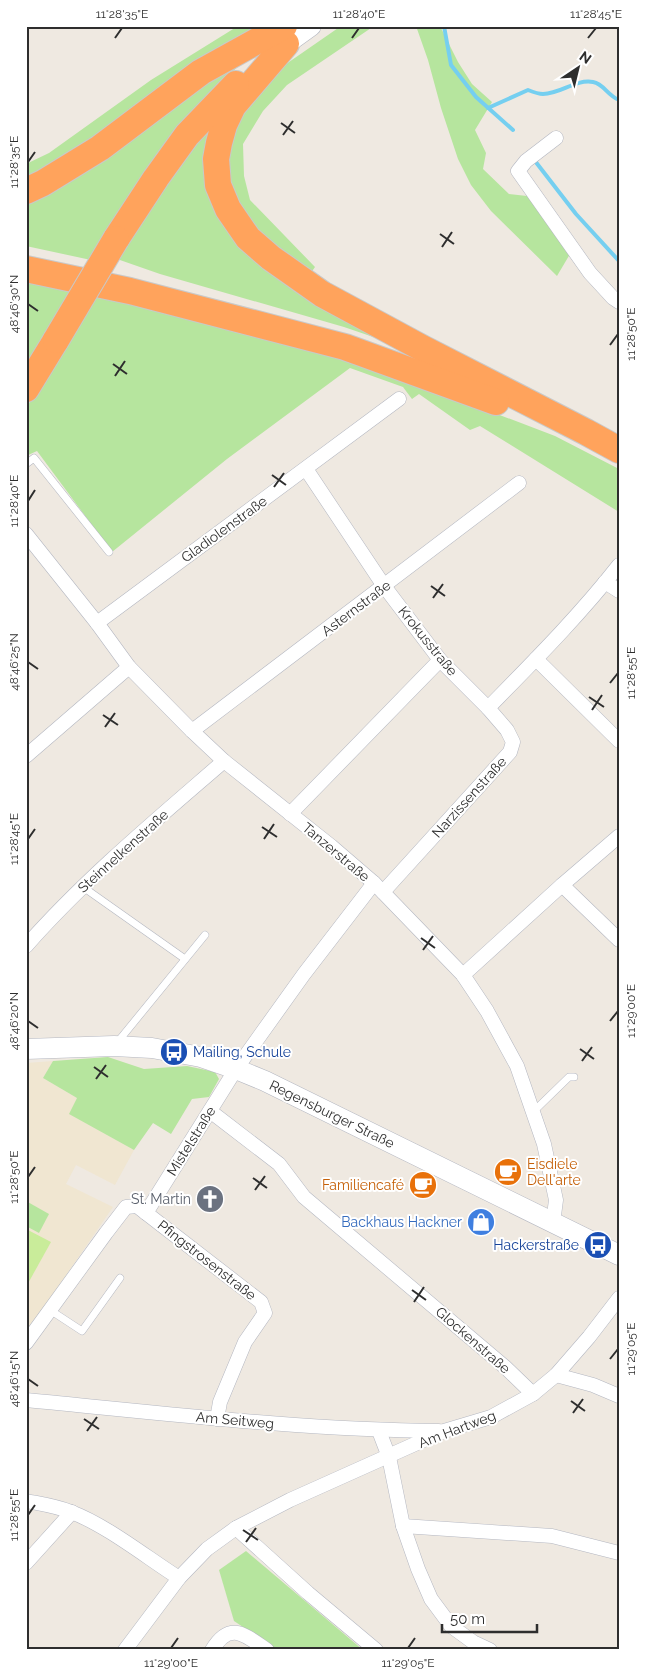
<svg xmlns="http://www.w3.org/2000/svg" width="645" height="1676" font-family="Raleway,sans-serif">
	<rect width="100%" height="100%" fill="#efe9e1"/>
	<polygon fill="#f0e6d1" points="53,1061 43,1078 77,1098 70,1114 134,1150 115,1185 76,1165 66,1184 113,1207 29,1329 26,1327 26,1063"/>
	<g fill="#b6e59e">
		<polygon points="238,26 269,26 114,127 26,181 26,164 49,153 151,80"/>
		<polygon points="341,26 374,26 287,85 263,111 243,144 244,176 250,200 315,267 308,277 273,250 229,196 225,132 276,71"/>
		<polygon points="416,26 440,26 458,62 472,84 492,102 475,130 486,153 483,169 509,194 527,196 570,254 557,276 491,211 471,185 458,159 441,108 428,60"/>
		<polygon points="252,54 224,79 91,260 26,246 26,199"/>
		<polygon points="224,105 232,226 420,353 344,327 160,274 117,259 133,228"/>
		<polygon points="26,282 75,288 26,369"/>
		<polygon points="96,294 350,358 555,436 619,469 619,512 480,426 470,430 419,394 412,399 403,387 350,368 227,459 112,552 37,451 26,456 26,408"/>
		<polygon points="108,1057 144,1069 187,1066 215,1072 219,1079 209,1097 192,1099 171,1134 153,1123 134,1150 69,1114 77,1098 43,1078 53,1061"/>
		<polygon points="26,1201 49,1214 39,1233 26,1226"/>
		<polygon points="246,1551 363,1650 277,1650 234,1621 219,1570"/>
	</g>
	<polygon fill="#c9ec9a" points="26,1229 51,1242 26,1287"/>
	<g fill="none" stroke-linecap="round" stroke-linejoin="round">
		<g stroke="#75cff0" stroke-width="4">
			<polyline points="444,26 451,65 476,97 513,130"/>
			<path d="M488 108 528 90C533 92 538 94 543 94 561 94 575 79 593 82 604 84 607 95 619 100"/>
			<polyline points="535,161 576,214 619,261"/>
		</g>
		<defs>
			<g id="lane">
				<polyline points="26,464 34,458 109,552"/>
				<polyline points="83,887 185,959"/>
				<polyline points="116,1044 205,935"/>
				<polyline points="533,1112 569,1077 574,1077"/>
				<polyline points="50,1310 82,1331 120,1278"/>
			</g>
			<g id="street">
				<polyline points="556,138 526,161 518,171 590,273 613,298 619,302"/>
				<polyline points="306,469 384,586 440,660 488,708"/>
				<polyline points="26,534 97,623 129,667 192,731 224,761 331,846 374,883 463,975 487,1011 517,1066 544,1144 556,1200 553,1223"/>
				<polyline points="605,582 619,591"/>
				<polyline points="97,623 399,399"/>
				<polyline points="536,659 619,741"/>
				<polyline points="192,731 519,483"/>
				<polyline points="26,756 129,667"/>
				<polyline points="290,814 440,660"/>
				<polyline points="562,885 619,940"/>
				<path d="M383 892 510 752 513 742 507 730 488 708C533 662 579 616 619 565"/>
				<path d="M26 946C86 878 156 820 224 761"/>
				<polyline points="463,975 562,885 619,836"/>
				<polyline points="210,1111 279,1164 304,1197 505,1367 533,1394"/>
				<polyline points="146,1213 261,1302 265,1313 245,1342 220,1402 217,1419"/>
				<polyline points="26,1343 106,1233 126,1207 137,1206 146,1213 236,1069 304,974 374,883"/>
				<polyline points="556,1375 593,1385 619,1396"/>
				<path d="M26 1400C163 1413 301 1430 439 1431"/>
				<polyline points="379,1431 389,1457 403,1526 418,1569 431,1599 451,1626 473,1642 490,1650"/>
				<path d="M26 1501C41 1504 56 1506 71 1512 106 1525 146 1557 179 1578"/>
				<polyline points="403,1526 552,1536 619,1553"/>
				<polyline points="236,1528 308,1593 376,1650"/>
				<polyline points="26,1563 72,1512"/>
				<polyline points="125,1650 179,1578 207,1549 236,1528 290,1500 444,1431 491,1417 533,1394 556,1375 589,1337 619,1298"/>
				<path d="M212 1650C230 1620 245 1635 267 1650"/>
			</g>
			<g id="secondary">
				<polyline points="286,44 311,26"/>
				<polyline points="26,1049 114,1046 152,1048 201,1057 236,1069 265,1081 619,1255"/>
			</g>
			<g id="highway">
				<polyline points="286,44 233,106 224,125 219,143 216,159 218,185 228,209 248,238 271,258 322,294 422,348 586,432 619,450"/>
				<polyline points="26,191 43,183 100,148 201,72 284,26"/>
				<polyline points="116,239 156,178 187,135 236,84"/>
				<polyline points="26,269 130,291 345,347 496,402"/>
				<polyline points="26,389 56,340"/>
			</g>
		</defs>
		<use href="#lane" stroke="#b4b7c1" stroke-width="8"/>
		<use href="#street" stroke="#b4b7c1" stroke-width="15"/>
		<use href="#secondary" stroke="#b4b7c1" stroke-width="21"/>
		<use href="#highway" stroke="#c9c9c9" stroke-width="28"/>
		<use href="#lane" stroke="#fff" stroke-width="7"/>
		<use href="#street" stroke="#fff" stroke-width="14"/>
		<use href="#secondary" stroke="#fff" stroke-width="20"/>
		<use href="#highway" stroke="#ffa35c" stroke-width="26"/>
		<defs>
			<polyline id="highway-bridge" points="56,340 116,239"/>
		</defs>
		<use href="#highway-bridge" stroke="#c9c9c9" stroke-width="28" stroke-linecap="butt"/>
		<use href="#highway-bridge" stroke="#ffa35c" stroke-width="26"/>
	</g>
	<path fill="none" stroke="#2e2e2e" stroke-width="2" d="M115 38 122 28M352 38 359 28M588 38 596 28M281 123 295 133M283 135 293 121M28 162 35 152M440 234 454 244M442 247 452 232M28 304 38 311M610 345 618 334M113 364 127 374M115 376 125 361M272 475 286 485M274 487 284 473M28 501 35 490M431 586 445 596M433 598 443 584M28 662 38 669M610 683 618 673M589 697 604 707M592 710 602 695M103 715 118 725M105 727 115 713M262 827 277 837M28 839 35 829M264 839 274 824M421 938 435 948M423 950 433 936M28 1021 38 1028M610 1021 618 1011M580 1049 594 1059M582 1061 592 1047M94 1067 108 1077M96 1079 106 1065M28 1177 35 1167M253 1178 267 1188M255 1190 265 1176M412 1290 426 1300M414 1302 424 1287M610 1359 618 1349M28 1379 38 1386M571 1401 585 1411M573 1413 583 1399M84 1419 99 1429M87 1431 97 1417M28 1515 35 1505M243 1530 258 1540M246 1542 256 1528M171 1648 178 1638M408 1648 415 1638"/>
	<defs>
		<symbol id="bus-disc" viewBox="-11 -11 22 22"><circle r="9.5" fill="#1a4fb4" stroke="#fff"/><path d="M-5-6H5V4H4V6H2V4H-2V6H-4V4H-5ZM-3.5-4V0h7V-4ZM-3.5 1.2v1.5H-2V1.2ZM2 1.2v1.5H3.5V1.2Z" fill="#fff"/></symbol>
		<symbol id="cafe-disc" viewBox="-11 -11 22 22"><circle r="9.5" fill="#e8710a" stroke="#fff"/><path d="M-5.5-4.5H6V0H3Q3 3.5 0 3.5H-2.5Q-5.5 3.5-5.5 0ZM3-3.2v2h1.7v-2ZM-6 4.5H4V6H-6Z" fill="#fff"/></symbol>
		<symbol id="church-disc" viewBox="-11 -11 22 22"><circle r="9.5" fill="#6b7280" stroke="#fff"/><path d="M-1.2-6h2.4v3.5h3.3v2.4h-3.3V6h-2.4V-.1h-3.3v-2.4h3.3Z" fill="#fff"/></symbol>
		<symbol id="shop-disc" viewBox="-11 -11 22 22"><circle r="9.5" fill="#3f7fe0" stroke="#fff"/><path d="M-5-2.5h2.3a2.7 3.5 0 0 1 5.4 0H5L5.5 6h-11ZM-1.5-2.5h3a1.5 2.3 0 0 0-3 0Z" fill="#fff"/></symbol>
	</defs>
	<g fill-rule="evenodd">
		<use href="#bus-disc" x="158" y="1036" width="32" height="32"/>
		<use href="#cafe-disc" x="492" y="1156" width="32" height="32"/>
		<use href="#cafe-disc" x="407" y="1169" width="32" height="32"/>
		<use href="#church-disc" x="194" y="1183" width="32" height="32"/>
		<use href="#shop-disc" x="465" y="1206" width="32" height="32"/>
		<use href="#bus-disc" x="582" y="1229" width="32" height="32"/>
	</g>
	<g text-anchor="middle" stroke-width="4" stroke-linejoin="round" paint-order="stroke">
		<g font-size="14" fill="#2e2e2e" stroke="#fff">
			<text transform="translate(224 529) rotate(-36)" y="5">Gladiolenstraße</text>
			<text transform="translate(356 608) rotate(-37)" y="5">Asternstraße</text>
			<text transform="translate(428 641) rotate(51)" y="5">Krokusstraße</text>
			<text transform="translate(469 797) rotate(-48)" y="5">Narzissenstraße</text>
			<text transform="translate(123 851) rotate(-42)" y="5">Steinnelkenstraße</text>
			<text transform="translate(336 852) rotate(40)" y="5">Tanzerstraße</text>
			<text transform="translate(332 1114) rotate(26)" y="5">Regensburger Straße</text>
			<text transform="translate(191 1141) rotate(-58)" y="5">Mistelstraße</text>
			<text transform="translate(207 1260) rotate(38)" y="5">Pfingstrosenstraße</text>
			<text transform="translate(473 1340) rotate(41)" y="5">Glockenstraße</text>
			<text transform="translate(235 1420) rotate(5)" y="5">Am Seitweg</text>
			<text transform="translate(457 1429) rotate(-21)" y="5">Am Hartweg</text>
		</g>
		<g font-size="14" fill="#164399" stroke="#fff" text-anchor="start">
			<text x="193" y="1057">Mailing, Schule</text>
			<text x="579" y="1250" text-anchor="end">Hackerstraße</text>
		</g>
		<g font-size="14" fill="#c56008" stroke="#fff" text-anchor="start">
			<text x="527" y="1169">Eisdiele<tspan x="527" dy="16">Dell'arte</tspan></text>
			<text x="404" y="1190" text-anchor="end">Familiencafé</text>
		</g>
		<g font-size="14" fill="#5b616d" stroke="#fff" text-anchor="end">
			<text x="191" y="1204">St. Martin</text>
		</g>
		<g font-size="14" fill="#366cbe" stroke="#fff" text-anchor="end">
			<text x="462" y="1227">Backhaus Hackner</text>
		</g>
	</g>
	<rect width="645" height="1676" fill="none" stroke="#ffffff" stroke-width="55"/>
	<g transform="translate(578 68) rotate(35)" stroke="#ffffff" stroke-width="4" paint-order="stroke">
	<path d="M0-4L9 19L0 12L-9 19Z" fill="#2e2e2e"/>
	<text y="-8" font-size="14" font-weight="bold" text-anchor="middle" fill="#2e2e2e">N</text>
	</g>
	<path d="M442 1624v8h95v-8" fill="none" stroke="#2e2e2e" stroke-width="2.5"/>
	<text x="450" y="1624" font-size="15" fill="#2e2e2e" stroke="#ffffff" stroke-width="4" paint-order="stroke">50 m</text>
	<rect x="28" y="28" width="590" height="1620" fill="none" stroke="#2e2e2e" stroke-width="2"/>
	<g font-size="12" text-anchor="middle" fill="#2e2e2e">
		<text x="122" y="18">11°28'35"E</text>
		<text x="359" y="18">11°28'40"E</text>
		<text x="596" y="18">11°28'45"E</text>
		<text transform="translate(14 162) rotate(-90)" y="4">11°28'35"E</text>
		<text transform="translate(14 304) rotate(-90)" y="4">48°46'30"N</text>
		<text transform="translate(631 334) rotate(-90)" y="4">11°28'50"E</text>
		<text transform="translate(14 501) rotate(-90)" y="4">11°28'40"E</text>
		<text transform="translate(14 662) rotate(-90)" y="4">48°46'25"N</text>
		<text transform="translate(631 673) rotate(-90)" y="4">11°28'55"E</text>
		<text transform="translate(14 839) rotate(-90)" y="4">11°28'45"E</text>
		<text transform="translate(631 1011) rotate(-90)" y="4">11°29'00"E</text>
		<text transform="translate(14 1021) rotate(-90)" y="4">48°46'20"N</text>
		<text transform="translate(14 1177) rotate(-90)" y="4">11°28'50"E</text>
		<text transform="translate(631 1349) rotate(-90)" y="4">11°29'05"E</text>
		<text transform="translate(14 1379) rotate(-90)" y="4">48°46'15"N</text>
		<text transform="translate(14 1515) rotate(-90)" y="4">11°28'55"E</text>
		<text x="171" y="1667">11°29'00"E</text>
		<text x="408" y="1667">11°29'05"E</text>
	</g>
</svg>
